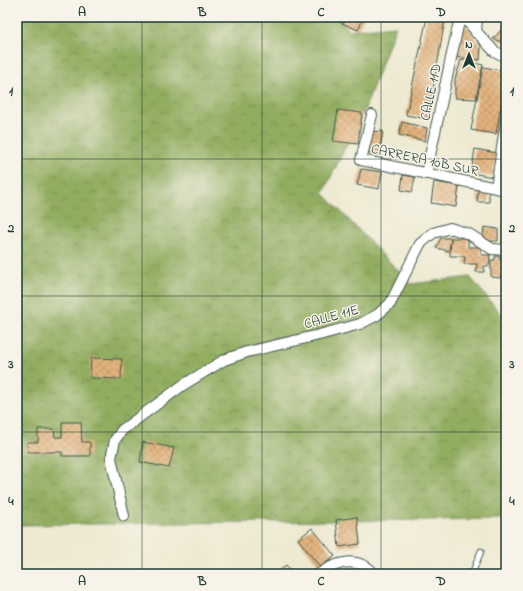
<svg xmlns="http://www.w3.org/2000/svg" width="523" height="591" font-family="'Indie Flower',sans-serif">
	<defs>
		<pattern id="forest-crowns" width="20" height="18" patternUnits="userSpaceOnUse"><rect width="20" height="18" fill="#91ad60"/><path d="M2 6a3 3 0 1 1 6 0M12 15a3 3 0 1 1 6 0" fill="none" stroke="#768e50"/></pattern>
		<pattern id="building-cross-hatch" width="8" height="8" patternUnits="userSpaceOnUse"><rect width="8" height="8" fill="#e3b37e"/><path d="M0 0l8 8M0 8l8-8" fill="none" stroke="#b79368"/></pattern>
	</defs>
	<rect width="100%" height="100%" fill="#f7f3e8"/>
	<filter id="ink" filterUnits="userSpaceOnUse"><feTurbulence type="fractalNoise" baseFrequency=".025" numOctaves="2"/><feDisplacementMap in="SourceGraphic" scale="8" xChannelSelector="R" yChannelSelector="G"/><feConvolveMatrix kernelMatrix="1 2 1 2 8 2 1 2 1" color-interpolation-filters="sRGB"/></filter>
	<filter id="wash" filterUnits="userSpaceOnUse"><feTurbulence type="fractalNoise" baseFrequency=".012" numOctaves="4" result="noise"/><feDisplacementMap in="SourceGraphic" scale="16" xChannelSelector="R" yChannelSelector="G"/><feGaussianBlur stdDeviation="0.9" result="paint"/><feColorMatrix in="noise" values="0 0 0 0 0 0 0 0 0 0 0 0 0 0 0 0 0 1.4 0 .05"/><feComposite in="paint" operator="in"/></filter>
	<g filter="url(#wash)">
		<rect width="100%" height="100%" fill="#eeead2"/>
		<polygon fill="url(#forest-crowns)" stroke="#58754a" points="17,17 336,17 350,30 396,26 365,108 323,193 411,284 470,277 506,320 506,519 17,525"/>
		<g id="blocks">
			<g fill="url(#building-cross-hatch)">
				<polygon points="337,17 364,17 358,30 335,20"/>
				<polygon points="427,17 445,19 428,119 406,115"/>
				<polygon points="462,25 469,28 481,46 480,60 456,57"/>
				<polygon points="506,25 506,43 493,39"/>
				<polygon points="461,60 483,65 476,99 455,98 455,79"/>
				<polygon points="483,67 506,71 506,78 496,134 471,130"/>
				<polygon points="338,110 362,113 358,144 333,141"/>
				<polygon points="402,122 427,128 425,141 399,135"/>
				<polygon points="383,131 379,155 366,152 370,132"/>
				<polygon points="475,149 497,153 493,177 471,173"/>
				<polygon points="361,169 382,172 379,189 357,185"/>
				<polygon points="403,175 415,177 412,192 401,190"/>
				<polygon points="434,182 459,186 456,207 431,203"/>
				<polygon points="478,190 489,191 489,202 477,202"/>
				<polygon points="503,226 506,227 506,243 502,243"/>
				<polygon points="484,227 498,229 498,241 490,241 483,236"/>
				<polygon points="441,238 468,238 468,247 481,247 481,255 490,255 489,266 484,266 484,272 476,272 477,264 464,264 465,256 450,256 451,239 449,251 436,248"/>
				<polygon points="495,256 499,256 500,260 506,261 504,275 501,275 501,278 491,277 491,260 495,260"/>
				<polygon points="91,358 122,359 121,379 90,378"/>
				<polygon points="62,422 81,422 82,442 90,442 90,456 62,456 62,452 28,452 27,442 38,442 38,429 54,429 55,437 62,437"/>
				<polygon points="143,442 174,448 169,468 140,462"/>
				<polygon points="357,517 360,544 339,547 336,520"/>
				<polygon points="312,528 335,556 320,567 298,539"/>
				<polygon points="286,565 295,574 276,574"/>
			</g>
		</g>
	</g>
	<g filter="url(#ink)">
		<use href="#blocks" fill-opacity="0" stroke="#3e574c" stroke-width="1"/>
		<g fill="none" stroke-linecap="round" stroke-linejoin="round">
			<defs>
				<polyline id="lane" points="472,574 481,551"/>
				<g id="street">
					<polyline points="463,17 494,51 506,57"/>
					<polyline points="476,33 477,17"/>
					<polyline points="372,115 361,160 506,190"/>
					<polyline points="426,174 458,26 461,17"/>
					<polyline points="496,188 506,121"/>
					<polyline points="124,516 111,458 115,440 122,430 183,385 224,360 247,352 319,335 360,324 377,315 390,304 420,244 433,233 450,228 469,234 492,249 506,250"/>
					<path d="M319 574C337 561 358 556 375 574"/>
				</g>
			</defs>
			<use href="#lane" stroke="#3e574c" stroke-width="7"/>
			<use href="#street" stroke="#3e574c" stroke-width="12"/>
			<use href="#lane" stroke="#fff" stroke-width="5"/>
			<use href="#street" stroke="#fff" stroke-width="10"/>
		</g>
	</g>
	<path fill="none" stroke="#1f3d34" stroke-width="1" stroke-opacity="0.55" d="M142 17V574M262 17V574M381 17V574M17 159H506M17 296H506M17 432H506"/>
	<g text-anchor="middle" stroke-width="3" stroke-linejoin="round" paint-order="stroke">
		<g font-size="14" fill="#1f3d34" stroke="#f7f3e8">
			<text transform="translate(430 92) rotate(-78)" y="5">CALLE 11D</text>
			<text transform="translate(425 159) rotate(12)" y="5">CARRERA 10B SUR</text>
			<text transform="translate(331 316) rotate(-16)" y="5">CALLE 11E</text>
		</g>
	</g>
	<rect width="523" height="591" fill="none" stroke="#f7f3e8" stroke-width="44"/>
	<g transform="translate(469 54)" stroke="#f7f3e8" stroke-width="3" paint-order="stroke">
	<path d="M0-3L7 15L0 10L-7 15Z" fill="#1f3d34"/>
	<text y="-6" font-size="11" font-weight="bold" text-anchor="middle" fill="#1f3d34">N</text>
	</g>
	<rect x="22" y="22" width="479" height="547" fill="none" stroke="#1f3d34" stroke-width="1.5"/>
	<g font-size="13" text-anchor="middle" font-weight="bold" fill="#1f3d34">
		<text x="82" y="16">A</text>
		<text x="202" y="16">B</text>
		<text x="321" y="16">C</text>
		<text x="441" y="16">D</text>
		<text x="11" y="95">1</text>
		<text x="512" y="95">1</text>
		<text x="11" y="232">2</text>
		<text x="512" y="232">2</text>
		<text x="11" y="368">3</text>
		<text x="512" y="368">3</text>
		<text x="11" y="505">4</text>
		<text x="512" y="505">4</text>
		<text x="82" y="585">A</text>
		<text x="202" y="585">B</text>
		<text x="321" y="585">C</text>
		<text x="441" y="585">D</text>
	</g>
</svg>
